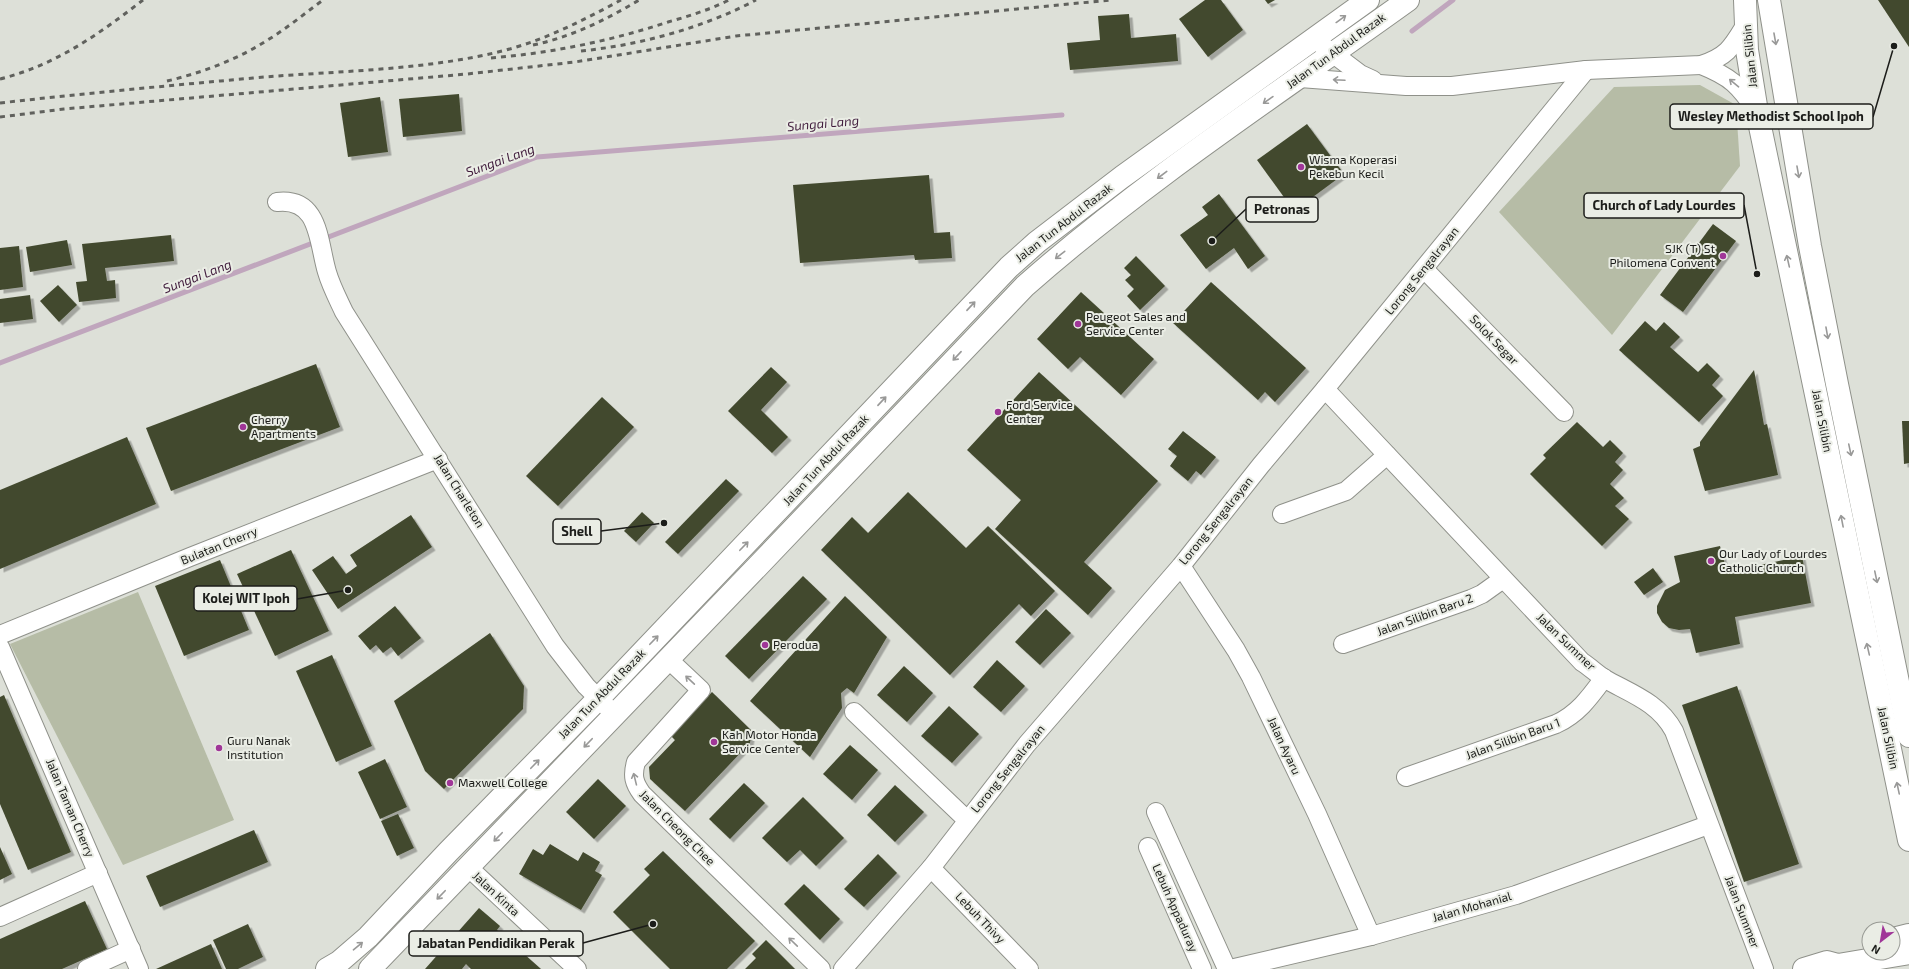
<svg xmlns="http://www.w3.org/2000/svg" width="1909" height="969" font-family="'Exo 2',sans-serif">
	<defs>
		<filter id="shadow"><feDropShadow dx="3.5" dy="3.5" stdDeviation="0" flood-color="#0004"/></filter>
	</defs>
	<rect width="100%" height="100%" fill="#dde0d8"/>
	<g fill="#b6bca6">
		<polygon points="1700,85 1736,105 1740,166 1612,335 1499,212 1614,87"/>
		<polygon points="138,592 234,820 123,865 10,644"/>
	</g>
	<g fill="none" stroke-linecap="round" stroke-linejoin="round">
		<g stroke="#c0a6bd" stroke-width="5">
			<polyline points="1412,31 1453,0"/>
			<polyline points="0,363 537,157 1062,115"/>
		</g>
	</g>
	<g fill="#434a2f" filter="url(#shadow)">
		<polygon points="1205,0 1221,0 1243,30 1208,57 1179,19"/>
		<polygon points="1265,0 1275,0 1268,4"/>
		<polygon points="1878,0 1909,0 1909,47"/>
		<polygon points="1129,14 1131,38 1176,34 1178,61 1070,70 1067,43 1100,40 1098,16"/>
		<polygon points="459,94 462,131 403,137 399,99"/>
		<polygon points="380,97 388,152 348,157 340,103"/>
		<polygon points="1307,124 1344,174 1294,211 1257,160"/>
		<polygon points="929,175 934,233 950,232 952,258 915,260 914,255 800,263 793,185"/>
		<polygon points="1219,194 1265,256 1248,269 1234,248 1206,269 1180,235 1208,215 1202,207"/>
		<polygon points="1713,224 1736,241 1683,312 1660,295"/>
		<polygon points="171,235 174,261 105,268 107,281 115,280 116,298 79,302 76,282 87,281 82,244"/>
		<polygon points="67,240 72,265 30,272 26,247"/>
		<polygon points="19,246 23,287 0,290 0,248"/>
		<polygon points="1136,256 1165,286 1140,310 1127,296 1134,289 1125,280 1131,275 1124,268"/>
		<polygon points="1211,282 1306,368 1275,402 1265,392 1258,400 1173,323"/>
		<polygon points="58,285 77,305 59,322 40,301"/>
		<polygon points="1081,292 1154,359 1121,395 1080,357 1068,369 1037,339"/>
		<polygon points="30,295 33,319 0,323 0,299"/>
		<polygon points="1645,321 1656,331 1664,322 1680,337 1670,347 1698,372 1707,363 1720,376 1712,385 1723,396 1699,422 1619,350"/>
		<polygon points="316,364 340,427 171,491 146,428"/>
		<polygon points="771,367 787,382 761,410 788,437 772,453 728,411"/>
		<polygon points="1754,370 1764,425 1767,424 1778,475 1705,491 1693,449 1700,446 1700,442"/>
		<polygon points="1039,372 1158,481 1084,562 1112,588 1088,615 995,529 1021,500 967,450"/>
		<polygon points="602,397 634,427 558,506 526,476"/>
		<polygon points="1902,421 1909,421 1909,463 1904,464"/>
		<polygon points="1577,422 1603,447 1610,440 1623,453 1615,462 1623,470 1610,484 1624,498 1615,506 1629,519 1602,546 1530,474 1546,458 1543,455"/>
		<polygon points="1183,431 1216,457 1201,475 1196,471 1188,481 1170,466 1177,456 1168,449"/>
		<polygon points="127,437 156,504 0,569 0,490"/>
		<polygon points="726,479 739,491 678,554 665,542"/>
		<polygon points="908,492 966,548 988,526 1055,591 1031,616 1019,604 950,675 821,550 852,517 868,533"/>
		<polygon points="642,512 654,523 636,542 624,531"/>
		<polygon points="411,515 432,547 338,609 312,570 333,556 346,574 357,566 350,555"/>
		<polygon points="1720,546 1727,572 1802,556 1811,603 1735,617 1740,644 1696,653 1690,629 1679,630 1669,628 1662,622 1657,613 1657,606 1665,590 1680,582 1674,556"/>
		<polygon points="291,550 329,631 275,656 237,574"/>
		<polygon points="220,560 249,630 184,656 155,586"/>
		<polygon points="1653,568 1663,582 1644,595 1634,582"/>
		<polygon points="803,576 827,599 749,679 725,656"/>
		<polygon points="845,596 887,637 854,693 847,688 841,693 842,708 810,757 750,701"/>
		<polygon points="395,606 421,638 398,656 391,647 383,653 376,645 370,650 358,636"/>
		<polygon points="1046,609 1071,633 1040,665 1015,642"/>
		<polygon points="490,633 524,686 523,709 444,789 425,771 394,701"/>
		<polygon points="332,655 372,746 336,762 296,671"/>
		<polygon points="997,660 1025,686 1001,712 973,687"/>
		<polygon points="904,666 933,693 907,722 877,695"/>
		<polygon points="1737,686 1799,864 1744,882 1682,705"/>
		<polygon points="712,692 752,731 750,743 685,811 650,779 649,767 675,740 670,735"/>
		<polygon points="4,695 71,852 28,870 0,804 0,697"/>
		<polygon points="949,706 979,734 952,763 921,736"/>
		<polygon points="850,745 878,770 852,800 823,774"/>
		<polygon points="385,759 407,807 380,819 358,772"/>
		<polygon points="598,779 626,806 594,839 566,812"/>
		<polygon points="744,783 765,803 730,839 709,819"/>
		<polygon points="895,785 924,812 895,842 867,815"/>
		<polygon points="803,797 844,838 816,866 800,850 787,862 762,838"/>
		<polygon points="398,814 414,848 397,856 381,821"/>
		<polygon points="254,830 268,862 160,907 146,876"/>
		<polygon points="550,844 578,861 583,852 600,862 595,871 602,875 581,910 519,874 533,849 543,855"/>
		<polygon points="0,847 12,874 0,880"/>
		<polygon points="663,851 755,941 727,969 670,969 613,912 650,875 644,869"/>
		<polygon points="878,854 897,873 864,907 844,889"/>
		<polygon points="804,884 840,919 820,940 784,904"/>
		<polygon points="85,901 107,949 62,969 0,969 0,939"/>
		<polygon points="479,908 500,926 497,930 541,969 471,969 466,964 462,969 425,969"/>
		<polygon points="248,924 263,957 238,969 226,969 213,940"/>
		<polygon points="766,940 795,969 745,969 756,958 752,954"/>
		<polygon points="211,944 222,969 156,969"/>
	</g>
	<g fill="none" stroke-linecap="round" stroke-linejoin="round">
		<defs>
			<g id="minor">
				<polyline points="1323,46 1360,74 1373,80"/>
				<path d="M1701 65C1731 77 1739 85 1757 112"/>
				<path d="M1300 78 1406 86H1452L1586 70 1701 65C1728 56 1732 47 1746 24"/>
				<path d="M277 202C320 197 318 242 327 272 331 286 338 299 344 312L555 646 586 686 615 715"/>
				<polyline points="1424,269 1564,412"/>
				<path d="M1325 389 1582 662C1590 667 1597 674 1605 679 1632 694 1659 703 1674 731L1764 969"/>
				<polyline points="1282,514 1346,491 1387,455"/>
				<polyline points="1181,566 1236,650 1251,677 1317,814 1371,936"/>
				<polyline points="0,635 190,557 438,459"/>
				<polyline points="1343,644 1471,599 1482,594 1503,579"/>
				<polyline points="0,647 139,969"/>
				<path d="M668 659 701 690 636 762C632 776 634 783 642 794L821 969"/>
				<polyline points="854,712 967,820"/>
				<path d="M1406 777 1556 724C1578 714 1590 697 1604 678"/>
				<polyline points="1156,812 1227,969"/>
				<polyline points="1148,847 1202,969"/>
				<polyline points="468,867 577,969"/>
				<polyline points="931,868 1029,969"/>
				<polyline points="0,917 98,873"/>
				<polyline points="87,969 131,949"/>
				<polyline points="843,969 931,868 1027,744 1181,566 1261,465 1325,389 1586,70"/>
				<polyline points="1230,969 1371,936 1516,895 1708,825"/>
			</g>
			<g id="tertiary">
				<polyline points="1893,939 1909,935"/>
				<polyline points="1804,969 1827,962 1838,965 1909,953"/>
			</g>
			<g id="primary">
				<polyline points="1745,0 1747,50 1757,112 1909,840"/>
				<polyline points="1769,0 1810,246 1837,384 1909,736"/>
				<polyline points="327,969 339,962 368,937 448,852 598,699 1009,267 1037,242 1122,177 1368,0"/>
				<path d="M370 969 757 567 1025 286C1144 181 1279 93 1408 0"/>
			</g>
		</defs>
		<use href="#minor" stroke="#8f918a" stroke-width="20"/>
		<use href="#tertiary" stroke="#8f918a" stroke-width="24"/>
		<use href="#primary" stroke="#8f918a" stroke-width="24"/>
		<use href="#minor" stroke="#fff" stroke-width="18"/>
		<use href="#tertiary" stroke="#fff" stroke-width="22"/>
		<use href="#primary" stroke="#fff" stroke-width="22"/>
		<g stroke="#60615d" stroke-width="3" stroke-dasharray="5 5" stroke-linecap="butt">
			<path d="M533 45C571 37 606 20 639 0"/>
			<path d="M581 51C640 45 703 28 756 0"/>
			<path d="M491 58C551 53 611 41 668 22 689 16 709 10 729 0"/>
			<path d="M0 79C56 65 99 34 143 0"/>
			<path d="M167 81C201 73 236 60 266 41 286 29 304 14 323 0"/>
			<path d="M0 103C88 93 176 85 264 77 340 71 424 70 498 52 541 42 582 21 621 0"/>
			<polyline points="0,117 64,109 467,74 575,62 736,36 1111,0"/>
		</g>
	</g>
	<defs><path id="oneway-shaft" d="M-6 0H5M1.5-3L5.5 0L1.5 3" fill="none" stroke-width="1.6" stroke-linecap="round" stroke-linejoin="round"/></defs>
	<g stroke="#999998">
		<use href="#oneway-shaft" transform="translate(1341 19) rotate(-36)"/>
		<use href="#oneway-shaft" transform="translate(1775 39) rotate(80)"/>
		<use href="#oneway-shaft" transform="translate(1339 80) rotate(-177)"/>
		<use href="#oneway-shaft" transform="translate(1734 83) rotate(-140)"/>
		<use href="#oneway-shaft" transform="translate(1268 100) rotate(145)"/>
		<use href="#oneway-shaft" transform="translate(1798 172) rotate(80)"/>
		<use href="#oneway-shaft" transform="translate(1162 175) rotate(143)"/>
		<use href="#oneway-shaft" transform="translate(1060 255) rotate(142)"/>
		<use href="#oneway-shaft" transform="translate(1788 261) rotate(-103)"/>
		<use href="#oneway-shaft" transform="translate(971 306) rotate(-47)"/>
		<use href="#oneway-shaft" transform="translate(1827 333) rotate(80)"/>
		<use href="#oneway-shaft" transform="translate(957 356) rotate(133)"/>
		<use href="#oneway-shaft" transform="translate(882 401) rotate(-47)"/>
		<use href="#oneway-shaft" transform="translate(1850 450) rotate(78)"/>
		<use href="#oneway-shaft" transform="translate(1842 521) rotate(-101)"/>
		<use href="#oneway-shaft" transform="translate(744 546) rotate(-46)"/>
		<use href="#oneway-shaft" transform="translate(1876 577) rotate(78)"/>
		<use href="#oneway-shaft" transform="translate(654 640) rotate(-46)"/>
		<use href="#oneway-shaft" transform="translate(1868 649) rotate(-103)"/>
		<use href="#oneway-shaft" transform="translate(690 680) rotate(-137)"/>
		<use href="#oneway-shaft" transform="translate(588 743) rotate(134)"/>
		<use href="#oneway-shaft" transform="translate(535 764) rotate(-46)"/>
		<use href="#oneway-shaft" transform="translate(635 779) rotate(-104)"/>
		<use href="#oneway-shaft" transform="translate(1898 788) rotate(-102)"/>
		<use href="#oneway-shaft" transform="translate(498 837) rotate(134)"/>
		<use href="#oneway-shaft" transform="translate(441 895) rotate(134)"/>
		<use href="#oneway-shaft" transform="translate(793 942) rotate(-136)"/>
		<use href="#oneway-shaft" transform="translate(358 946) rotate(-40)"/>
	</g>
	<g fill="#a03698" stroke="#eaede5" stroke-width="1.5">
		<circle cx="1301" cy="167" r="4"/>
		<circle cx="1723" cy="256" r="4"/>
		<circle cx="1078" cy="324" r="4"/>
		<circle cx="998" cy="412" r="4"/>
		<circle cx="243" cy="427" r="4"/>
		<circle cx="1711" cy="561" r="4"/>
		<circle cx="765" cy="645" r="4"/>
		<circle cx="714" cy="742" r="4"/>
		<circle cx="219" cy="748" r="4"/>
		<circle cx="450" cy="783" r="4"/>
	</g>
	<g text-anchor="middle" stroke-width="4" stroke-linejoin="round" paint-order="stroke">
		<g font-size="12" fill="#1c1d1a" stroke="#eaede5">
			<text transform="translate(1336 51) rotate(-36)" y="4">Jalan Tun Abdul Razak</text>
			<text transform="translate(1750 56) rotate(-96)" y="4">Jalan Silibin</text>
			<text transform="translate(1064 223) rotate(-38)" y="4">Jalan Tun Abdul Razak</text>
			<text transform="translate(1422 271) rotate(-51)" y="4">Lorong Sengalrayan</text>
			<text transform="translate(1494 340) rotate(46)" y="4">Solok Segar</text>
			<text transform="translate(1822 421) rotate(79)" y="4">Jalan Silibin</text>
			<text transform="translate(826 460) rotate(-47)" y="4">Jalan Tun Abdul Razak</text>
			<text transform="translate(459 491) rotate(58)" y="4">Jalan Charleton</text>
			<text transform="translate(1216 521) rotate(-51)" y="4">Lorong Sengalrayan</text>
			<text transform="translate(219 546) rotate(-22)" y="4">Bulatan Cherry</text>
			<text transform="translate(1425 615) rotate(-20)" y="4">Jalan Silibin Baru 2</text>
			<text transform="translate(1566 642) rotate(44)" y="4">Jalan Summer</text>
			<text transform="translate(602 694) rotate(-46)" y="4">Jalan Tun Abdul Razak</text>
			<text transform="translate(1888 738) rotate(78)" y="4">Jalan Silibin</text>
			<text transform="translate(1513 739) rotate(-20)" y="4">Jalan Silibin Baru 1</text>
			<text transform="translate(1284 746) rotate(65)" y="4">Jalan Ayaru</text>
			<text transform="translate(1008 769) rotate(-51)" y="4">Lorong Sengalrayan</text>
			<text transform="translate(70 808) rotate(67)" y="4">Jalan Taman Cherry</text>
			<text transform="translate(677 828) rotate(45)" y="4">Jalan Cheong Chee</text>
			<text transform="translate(496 894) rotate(43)" y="4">Jalan Kinta</text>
			<text transform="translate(1472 907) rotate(-16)" y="4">Jalan Mohanial</text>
			<text transform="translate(1175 908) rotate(66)" y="4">Lebuh Appaduray</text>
			<text transform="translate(1742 912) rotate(69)" y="4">Jalan Summer</text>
			<text transform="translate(980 918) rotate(46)" y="4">Lebuh Thivy</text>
		</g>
		<g font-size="12" fill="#1c1d1a" stroke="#eaede5" text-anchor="start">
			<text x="1309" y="164">Wisma Koperasi<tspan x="1309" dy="14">Pekebun Kecil</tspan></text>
			<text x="1715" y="253" text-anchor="end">SJK (T) St<tspan x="1715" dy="14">Philomena Convent</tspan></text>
			<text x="1086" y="321">Peugeot Sales and<tspan x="1086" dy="14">Service Center</tspan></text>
			<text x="1006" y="409">Ford Service<tspan x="1006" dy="14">Center</tspan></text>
			<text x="251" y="424">Cherry<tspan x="251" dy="14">Apartments</tspan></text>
			<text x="1719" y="558">Our Lady of Lourdes<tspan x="1719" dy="14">Catholic Church</tspan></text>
			<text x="773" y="649">Perodua</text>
			<text x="722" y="739">Kah Motor Honda<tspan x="722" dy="14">Service Center</tspan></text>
			<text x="227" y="745">Guru Nanak<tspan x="227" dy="14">Institution</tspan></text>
			<text x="458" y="787">Maxwell College</text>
		</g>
		<g font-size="13" font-style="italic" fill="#411d3d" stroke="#eaede5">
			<text transform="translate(823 123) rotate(-5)" y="5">Sungai Lang</text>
			<text transform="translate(500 160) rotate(-20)" y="5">Sungai Lang</text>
			<text transform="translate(197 276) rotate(-21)" y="5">Sungai Lang</text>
		</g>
	</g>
	<path fill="none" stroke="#1c1d1a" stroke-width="1.5" d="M1894 46L1873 117M1757 274L1744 205M1212 241L1246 209M664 523L601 531M348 590L297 599M653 924L583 943"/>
	<g fill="#1c1d1a" stroke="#eaede5" stroke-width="1.5">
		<circle cx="1894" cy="46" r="4"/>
		<circle cx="1757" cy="274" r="4"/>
		<circle cx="1212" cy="241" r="4"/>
		<circle cx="664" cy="523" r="4"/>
		<circle cx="348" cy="590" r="4"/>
		<circle cx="653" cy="924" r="4"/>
	</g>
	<g fill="#eaede5" stroke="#1c1d1a" stroke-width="1.5">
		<rect x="1670" y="104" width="203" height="25" rx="4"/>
		<rect x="1584" y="193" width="160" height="25" rx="4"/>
		<rect x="1246" y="197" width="72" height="25" rx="4"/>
		<rect x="553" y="519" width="48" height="25" rx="4"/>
		<rect x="194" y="586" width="103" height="25" rx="4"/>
		<rect x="409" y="931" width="174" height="25" rx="4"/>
	</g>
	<g font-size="13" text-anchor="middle" font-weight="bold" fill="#1c1d1a">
		<text x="1771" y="121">Wesley Methodist School Ipoh</text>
		<text x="1664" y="210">Church of Lady Lourdes</text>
		<text x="1282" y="214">Petronas</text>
		<text x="577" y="536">Shell</text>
		<text x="246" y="603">Kolej WIT Ipoh</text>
		<text x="496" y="948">Jabatan Pendidikan Perak</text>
	</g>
	<g transform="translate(1881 941) rotate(211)"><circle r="19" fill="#eaede5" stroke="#989a94"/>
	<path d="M0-3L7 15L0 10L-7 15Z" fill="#a03698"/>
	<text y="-6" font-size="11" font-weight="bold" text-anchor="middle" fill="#1c1d1a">N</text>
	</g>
</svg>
